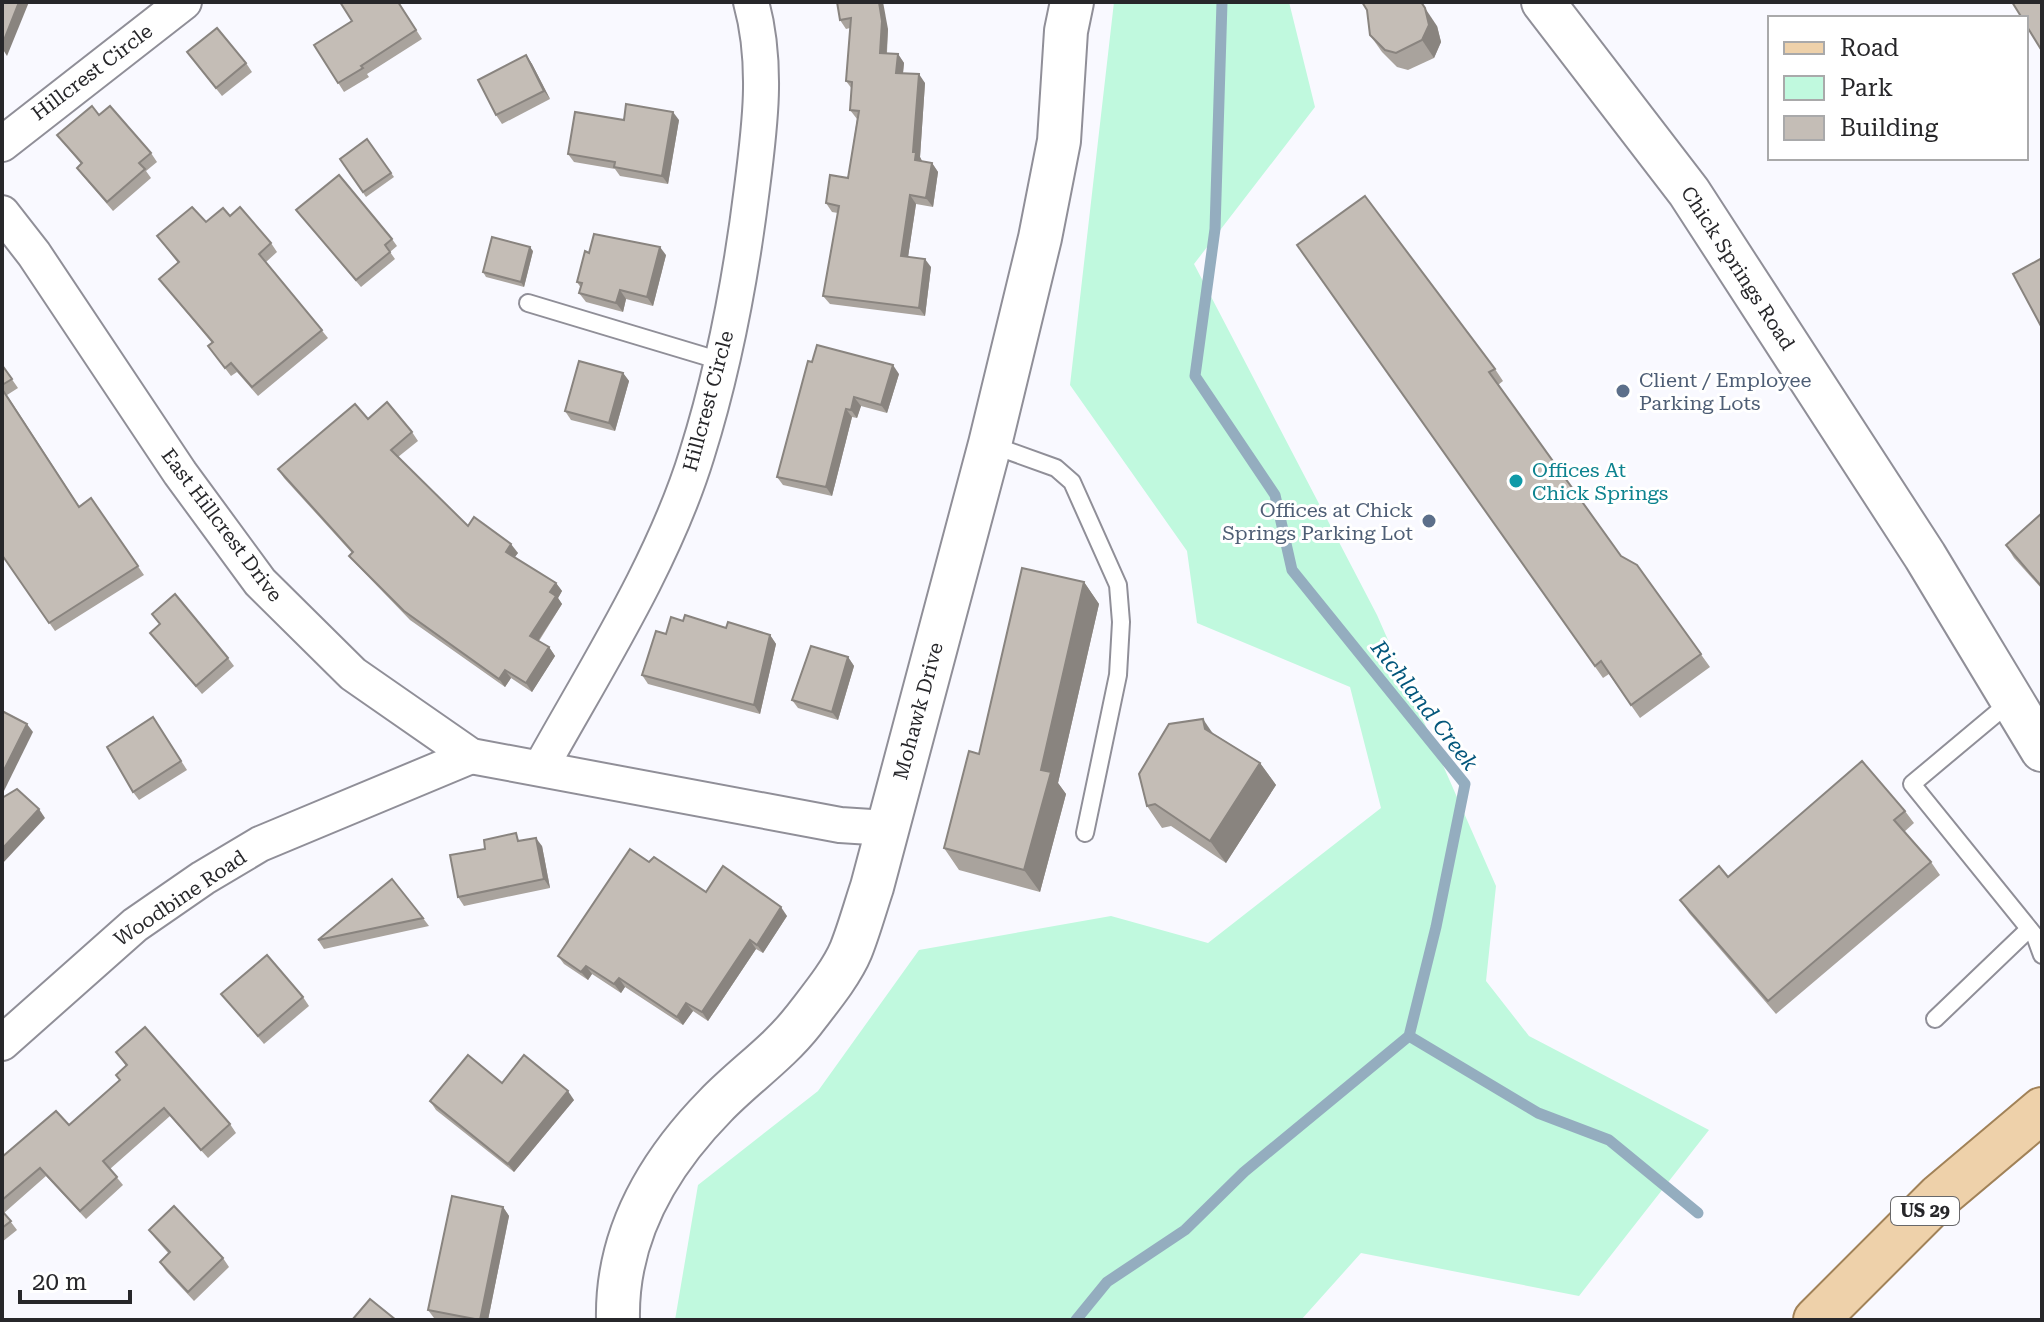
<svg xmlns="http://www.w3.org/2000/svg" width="2044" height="1322" font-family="'Roboto Serif',serif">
	<rect width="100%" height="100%" fill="#f9f9ff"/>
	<polygon fill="#c0f9de" points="1114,2 1289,2 1315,107 1194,264 1377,615 1496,886 1486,981 1529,1036 1709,1130 1579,1296 1361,1253 1301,1320 675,1320 698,1185 818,1091 919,950 1111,916 1208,943 1381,808 1350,687 1197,623 1187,551 1070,385"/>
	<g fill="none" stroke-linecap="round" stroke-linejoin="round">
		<g stroke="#94adbf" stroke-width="11">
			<polyline points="1409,1036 1538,1113 1609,1140 1698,1213"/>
			<polyline points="1076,1320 1107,1282 1185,1230 1244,1172 1409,1036 1436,927 1465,784 1292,570 1275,495 1195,376 1215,229 1222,2"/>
		</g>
		<defs>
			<g id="service">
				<polyline points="528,303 721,361"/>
				<polyline points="992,445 1056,468 1072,482 1118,585 1121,622 1118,675 1085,833"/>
				<polyline points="2010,702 1912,784 2035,936 2042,955"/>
				<polyline points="1935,1019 2029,929"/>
			</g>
			<g id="minor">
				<polyline points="2,144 184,2"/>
				<polyline points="2,213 34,254 180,473 260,582 353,674 471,756 840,825 887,828"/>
				<path d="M541 767C596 668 664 562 697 454 724 368 741 277 752 188 760 126 768 63 751 2"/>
				<polyline points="2,1043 135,925 203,878 260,844 471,756"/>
			</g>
			<g id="tertiary">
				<polyline points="1543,2 1689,192 1925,556 2042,750"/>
				<path d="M618 1320C616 1235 658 1164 716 1105 744 1076 778 1053 803 1021 819 1000 841 974 851 950 859 930 865 908 872 887L990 444 1040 238 1059 141 1066 31 1072 2"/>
			</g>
			<polyline id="primary" points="1816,1320 1940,1196 2042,1110"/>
		</defs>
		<use href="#service" stroke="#908f98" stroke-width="20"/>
		<use href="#minor" stroke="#908f98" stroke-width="38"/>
		<use href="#tertiary" stroke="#908f98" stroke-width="46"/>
		<use href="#primary" stroke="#a18258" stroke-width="48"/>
		<use href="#service" stroke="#fff" stroke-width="16"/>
		<use href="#minor" stroke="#fff" stroke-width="34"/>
		<use href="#tertiary" stroke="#fff" stroke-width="42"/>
		<use href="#primary" stroke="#eed1aa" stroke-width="44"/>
	</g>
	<g fill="#a9a39d">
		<polygon points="340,2 400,2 399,3 422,39 367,74 369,77 344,92 314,45 352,21"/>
		<polygon points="837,2 888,29 887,53 898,54 904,63 903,73 925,83 920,157 922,161 932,163 938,172 933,207 916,204 908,257 931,267 925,316 830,304 823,296 838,213 832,212 826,203 848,178 857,119 850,110 852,89 846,81 850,28 846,29 840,20"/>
		<polygon points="1437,26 1441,42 1434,58 1408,70 1397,67 1382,52 1370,35"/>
		<polygon points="187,52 246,63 252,72 222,96"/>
		<polygon points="526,55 532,64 550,99 502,124 496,115"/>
		<polygon points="99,115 151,153 157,162 146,171 151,178 113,211 83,176 77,168 81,164 57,135"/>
		<polygon points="624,120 679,120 668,184 620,176 615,169 574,162 568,154"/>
		<polygon points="367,139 394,177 366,197 340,159"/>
		<polygon points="296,210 392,239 397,246 390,252 395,259 361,287"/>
		<polygon points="230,216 271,243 277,252 266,262 328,338 258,396 237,372 231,376 208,346 212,343 159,279 178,263 157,236"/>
		<polygon points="1297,245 1495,369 1503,381 1498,385 1621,556 1637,565 1710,667 1640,718 1609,674 1603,678"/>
		<polygon points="533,251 524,287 486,277 483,272"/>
		<polygon points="589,253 666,255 653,306 626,299 623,312 586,302 579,293 581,288 577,282"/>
		<polygon points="808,361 899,374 887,413 861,406 857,418 852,417 832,496 783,485 777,477"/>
		<polygon points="2,365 18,388 7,395 79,506 91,498 144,575 55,631 2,555"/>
		<polygon points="623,373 629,381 615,431 571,420 565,411"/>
		<polygon points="368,419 412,432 418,441 398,457 468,526 518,553 514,557 556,583 562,591 558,598 562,604 539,641 549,647 555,656 532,692 511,678 505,687 410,620 356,564 349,556 352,553 284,478 278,469"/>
		<polygon points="2042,513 2042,589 2014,558 2006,545"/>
		<polygon points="1084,582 1099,604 1058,783 1066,794 1040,892 959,870 944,848 979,754"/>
		<polygon points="152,614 228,658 234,666 202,694 150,633 160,624"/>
		<polygon points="683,621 770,635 776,644 760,714 648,684 642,675 666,634"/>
		<polygon points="848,657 854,666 838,720 798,708 792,700"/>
		<polygon points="153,717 187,770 139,800 133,792"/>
		<polygon points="1214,734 1260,763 1276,785 1226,863 1171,826 1162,828 1147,806"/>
		<polygon points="1905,811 1914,823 1904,832 1931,862 1940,875 1776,1014 1689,913 1680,900 1728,877"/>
		<polygon points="521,841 542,846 550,888 464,906 458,897"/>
		<polygon points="649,862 706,892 787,916 763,953 756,949 708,1021 693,1011 683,1025 625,987 621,993 592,974 588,980 564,964 558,956"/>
		<polygon points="423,918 429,926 324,949 318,940"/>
		<polygon points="221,994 303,997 309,1006 264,1044"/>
		<polygon points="116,1052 230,1124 236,1133 208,1158 170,1116 110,1169 123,1185 86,1219 46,1176 4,1213 17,1230 2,1242 2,1157 69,1125 119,1080 126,1066"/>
		<polygon points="502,1083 574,1100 514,1172 436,1110 430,1101"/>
		<polygon points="503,1207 509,1216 488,1320 442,1320 434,1318 428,1310"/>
		<polygon points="149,1230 223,1258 229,1267 194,1301 166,1271 160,1262 169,1254 155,1238"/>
	</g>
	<g fill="#89847f">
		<polygon points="19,2 29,2 7,56 2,48 2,45"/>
		<polygon points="879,2 883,2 888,29 886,61 880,53"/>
		<polygon points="1425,8 1437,26 1441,42 1434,58 1422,40"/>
		<polygon points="898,54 904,63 902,82 896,73"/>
		<polygon points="526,55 532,64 550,99 544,91"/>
		<polygon points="919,74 925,83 920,157 922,161 915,160 913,152"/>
		<polygon points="673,112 679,120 668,184 662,176"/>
		<polygon points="932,163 938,172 933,207 926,198"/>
		<polygon points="910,195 916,204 907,264 901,256"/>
		<polygon points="530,247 533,251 524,287 521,282"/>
		<polygon points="660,247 666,255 653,306 647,297"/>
		<polygon points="925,259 931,267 925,316 919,308"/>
		<polygon points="620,290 626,299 623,312 616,303"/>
		<polygon points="893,365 899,374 887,413 881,405"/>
		<polygon points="623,373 629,381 615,431 609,423"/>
		<polygon points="854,397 861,406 857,418 851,410"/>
		<polygon points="846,409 852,417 832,496 826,487"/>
		<polygon points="511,544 518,553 512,561 506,552"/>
		<polygon points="1084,582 1099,604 1058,783 1066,794 1040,892 1024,870 1041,770"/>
		<polygon points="556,583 562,591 558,598 562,604 536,644 530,636 550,592"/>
		<polygon points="770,635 776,644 760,714 754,705"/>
		<polygon points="549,647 555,656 532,692 526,683"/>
		<polygon points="848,657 854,666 838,720 832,712"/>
		<polygon points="505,670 511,678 505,687 499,679"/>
		<polygon points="1203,719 1218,741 1205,729"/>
		<polygon points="27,724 33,732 2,795 2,774"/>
		<polygon points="1260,763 1276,785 1226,863 1210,841"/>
		<polygon points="39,809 45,818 2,864 2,849"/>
		<polygon points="536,838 542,846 550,888 544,879"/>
		<polygon points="781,907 787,916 763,953 757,945"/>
		<polygon points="750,940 756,949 708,1021 702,1012"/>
		<polygon points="586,966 592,974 588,980 581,972"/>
		<polygon points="619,978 625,987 621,993 614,984"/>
		<polygon points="686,1003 693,1011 683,1025 677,1017"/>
		<polygon points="568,1091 574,1100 514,1172 508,1164"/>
		<polygon points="503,1207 509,1216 488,1320 480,1320"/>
	</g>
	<g fill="#c4bdb6" stroke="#89847f" stroke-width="2">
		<polygon points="2,2 19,2 2,45"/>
		<polygon points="340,2 398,2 416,30 361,66 363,68 338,83 314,45 352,21"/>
		<polygon points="837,2 879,2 882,21 880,53 898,54 896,73 919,74 913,152 916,152 915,160 932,163 926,198 910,195 901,256 925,259 919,308 823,296 839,206 826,203 830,175 848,178 859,111 850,110 852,82 846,81 851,18 840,20"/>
		<polygon points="1362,2 1421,2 1425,8 1429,25 1422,40 1396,53 1385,50 1370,35 1367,10"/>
		<polygon points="2012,2 2042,2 2042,51 2026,25 2026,18 2022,18"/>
		<polygon points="217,28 246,63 216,88 187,52"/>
		<polygon points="526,55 544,91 496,115 478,80"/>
		<polygon points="626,104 673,112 662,176 614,167 615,162 568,154 575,112 624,120"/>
		<polygon points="92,106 99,115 110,106 151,153 139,163 145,169 107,202 77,168 82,163 57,135"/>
		<polygon points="367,139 391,173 363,192 340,159"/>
		<polygon points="339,175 392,239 385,245 390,252 356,280 296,210"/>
		<polygon points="1365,196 1495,369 1489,372 1621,556 1637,565 1701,654 1631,705 1601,661 1595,666 1297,245"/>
		<polygon points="192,207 206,222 223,208 230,216 240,207 271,243 259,254 322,330 252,387 231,363 225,368 208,346 213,342 159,279 179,262 157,236"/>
		<polygon points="594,234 660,247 647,297 620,290 616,303 579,293 582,283 577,282 585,251 589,253"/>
		<polygon points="492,237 530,247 521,282 483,272"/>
		<polygon points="2042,258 2042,328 2013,274"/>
		<polygon points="817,345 893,365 881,405 854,397 851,410 846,409 826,487 777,477 808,361 812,362"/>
		<polygon points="579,361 623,373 609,423 565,411"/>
		<polygon points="2,365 12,379 2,385"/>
		<polygon points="2,389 79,507 91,498 138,566 49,623 2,555"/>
		<polygon points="387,402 412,432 391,450 468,526 474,517 511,544 506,552 556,583 550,592 556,596 530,636 549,647 526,683 505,670 499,679 404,611 349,556 353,552 278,469 355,404 368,419"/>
		<polygon points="2042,513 2042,587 2006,545"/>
		<polygon points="1022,568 1084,582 1041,770 1051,772 1024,870 944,848 969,751 979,754"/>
		<polygon points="175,594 228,658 196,686 150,633 160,624 152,614"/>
		<polygon points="685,615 726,628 728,622 770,635 754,705 642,675 656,631 666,634 671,617 683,621"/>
		<polygon points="811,646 848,657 832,712 792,700"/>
		<polygon points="2,711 27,724 2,774"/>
		<polygon points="153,717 181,761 133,792 107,747"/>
		<polygon points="1203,719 1205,729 1260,763 1210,841 1155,804 1147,806 1139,774 1169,724"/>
		<polygon points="1862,761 1905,811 1894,820 1931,862 1768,1001 1680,900 1719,866 1728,877"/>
		<polygon points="17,789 39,809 2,849 2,798"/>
		<polygon points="516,833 518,841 536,838 544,879 458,897 450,855 485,849 484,840"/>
		<polygon points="630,849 649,862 654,857 706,892 723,866 781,907 757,945 750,940 702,1012 686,1003 677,1017 619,978 614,984 586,966 581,972 558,956"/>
		<polygon points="392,879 423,918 318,940"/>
		<polygon points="267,955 303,997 258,1036 221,994"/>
		<polygon points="145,1027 230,1124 201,1150 164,1108 103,1161 117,1177 80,1211 40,1168 2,1200 2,1157 56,1111 69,1125 120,1080 116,1075 127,1065 116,1052"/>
		<polygon points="468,1055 502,1083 524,1055 568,1091 508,1164 430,1101"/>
		<polygon points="452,1196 503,1207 480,1320 428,1310"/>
		<polygon points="174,1206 223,1258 188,1292 160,1262 170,1252 149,1230"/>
		<polygon points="2,1211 11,1221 2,1228"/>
		<polygon points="370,1299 396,1320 352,1320"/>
	</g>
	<g fill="#5c6f8a" stroke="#fff" stroke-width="3">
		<circle cx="1623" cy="391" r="8"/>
		<circle cx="1429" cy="521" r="8"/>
	</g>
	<circle fill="#0f9aa8" stroke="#fff" stroke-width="3" cx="1516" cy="481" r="8"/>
	<g text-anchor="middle" stroke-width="6" stroke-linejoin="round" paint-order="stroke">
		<rect fill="#fff" stroke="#68686a" stroke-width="2" x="1891" y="1197" width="68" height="28" rx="6"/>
		<g font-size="18" font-weight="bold" fill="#27272a">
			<text x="1925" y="1217">US 29</text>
		</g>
		<g font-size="20" fill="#27272a" stroke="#fff">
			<text transform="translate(92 72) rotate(-37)" y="7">Hillcrest Circle</text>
			<text transform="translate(1738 268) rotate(57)" y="7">Chick Springs Road</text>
			<text transform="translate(708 401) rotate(-75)" y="7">Hillcrest Circle</text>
			<text transform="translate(222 525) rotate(53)" y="7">East Hillcrest Drive</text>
			<text transform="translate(918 711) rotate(-75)" y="7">Mohawk Drive</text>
			<text transform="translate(180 898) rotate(-34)" y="7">Woodbine Road</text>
		</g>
		<g font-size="20" fill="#4e5e75" stroke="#fff" text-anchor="start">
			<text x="1639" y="387">Client / Employee<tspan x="1639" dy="23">Parking Lots</tspan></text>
			<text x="1413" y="517" text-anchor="end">Offices at Chick<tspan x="1413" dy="23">Springs Parking Lot</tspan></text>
		</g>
		<g font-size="20" fill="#0d838f" stroke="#fff" text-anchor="start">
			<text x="1532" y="477">Offices At<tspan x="1532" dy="23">Chick Springs</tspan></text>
		</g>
		<g font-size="22" font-style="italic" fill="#03567b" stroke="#fff">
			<text transform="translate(1425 705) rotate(52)" y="8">Richland Creek</text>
		</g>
	</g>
	<rect width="2044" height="1322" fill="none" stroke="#27272a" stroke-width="8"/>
	<rect x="1768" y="16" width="260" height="144" fill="#ffffff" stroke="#a9a9aa" stroke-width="2"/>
	<rect x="1784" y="42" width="40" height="12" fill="#eed1aa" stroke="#a9a9aa" stroke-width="2"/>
	<text x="1840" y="56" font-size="24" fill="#27272a">Road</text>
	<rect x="1784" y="76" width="40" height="24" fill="#c0f9de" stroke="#a9a9aa" stroke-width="2"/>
	<text x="1840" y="96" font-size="24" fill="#27272a">Park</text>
	<rect x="1784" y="116" width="40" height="24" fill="#c4bdb6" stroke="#a9a9aa" stroke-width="2"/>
	<text x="1840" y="136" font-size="24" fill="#27272a">Building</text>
	<path d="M20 1290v12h110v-12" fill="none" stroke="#27272a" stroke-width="4"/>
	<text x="32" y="1290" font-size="24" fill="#27272a" stroke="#ffffff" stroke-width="6" paint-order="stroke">20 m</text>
</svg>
